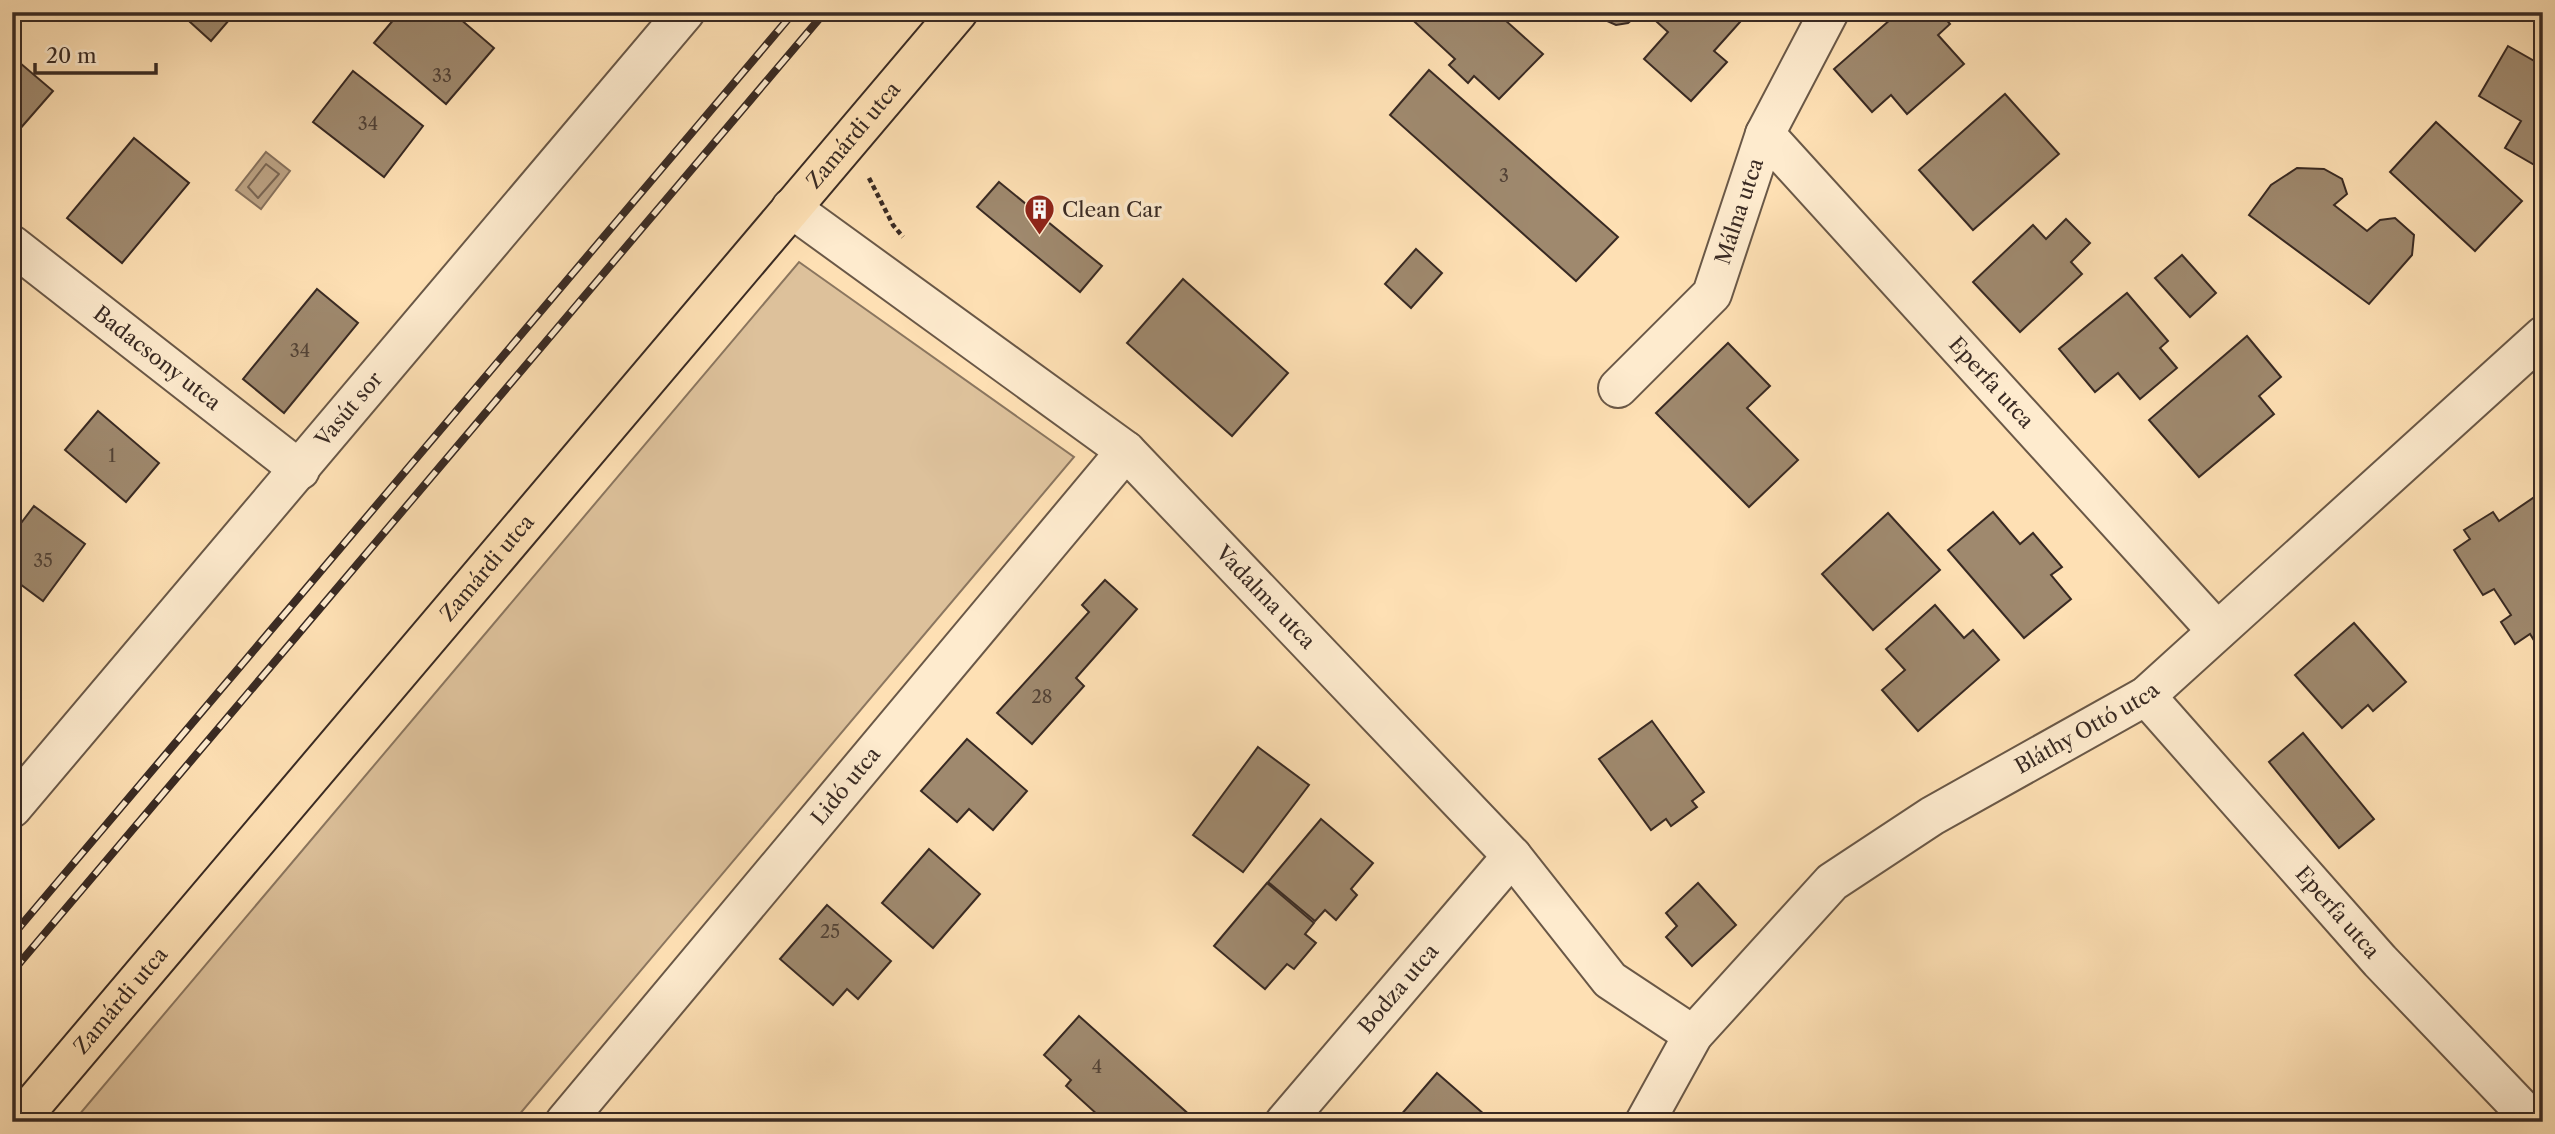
<svg xmlns="http://www.w3.org/2000/svg" width="2555" height="1134" font-family="'Libre Caslon Text',serif">
	<rect width="100%" height="100%" fill="#fee0b4"/>
	<filter id="stains"><feTurbulence type="fractalNoise" baseFrequency=".00286" numOctaves="4"/><feColorMatrix values="0 0 0 0 .2 0 0 0 0 .09 0 0 0 0 .02 0 0 0 .5 -.17"/></filter>
	<radialGradient id="worn" r=".72"><stop offset=".6" stop-color="#630" stop-opacity="0"/><stop offset="1" stop-color="#630" stop-opacity=".3"/></radialGradient>
	<polygon fill="#ddc19b" stroke="#8b765f" stroke-width="2" points="799,262 1074,457 513,1122 73,1122"/>
	<polygon fill="#bba283" stroke="#87725d" stroke-width="2" points="266,152 290,171 261,209 236,190"/>
	<g fill="none" stroke-linecap="round" stroke-linejoin="round">
		<polygon stroke="#7a6653" stroke-width="2" points="266,164 279,174 258,198 248,187"/>
	</g>
	<g fill="#9f896e" stroke="#392a23" stroke-width="2">
		<polygon points="179,12 236,12 211,41"/>
		<polygon points="400,12 452,12 494,48 446,104 374,43"/>
		<polygon points="1404,12 1512,12 1505,20 1543,54 1499,99 1474,76 1468,83 1449,65 1455,59"/>
		<polygon points="1601,12 1641,12 1628,23 1616,25 1607,21"/>
		<polygon points="1646,12 1749,12 1714,51 1727,62 1691,101 1644,59 1668,32"/>
		<polygon points="1899,12 1940,12 1950,24 1938,35 1964,64 1907,114 1891,95 1872,112 1834,69"/>
		<polygon points="2508,46 2543,66 2543,170 2505,148 2521,121 2479,96"/>
		<polygon points="13,57 53,91 12,138 12,58"/>
		<polygon points="1429,70 1618,237 1576,281 1390,115"/>
		<polygon points="353,71 423,126 384,177 313,122"/>
		<polygon points="2005,94 2059,154 1973,230 1919,170"/>
		<polygon points="2436,122 2522,201 2475,251 2390,172"/>
		<polygon points="134,138 189,183 122,263 67,218"/>
		<polygon points="2297,168 2324,169 2342,179 2347,194 2334,205 2367,231 2380,220 2395,218 2414,235 2412,255 2369,304 2249,215 2271,185"/>
		<polygon points="999,182 1102,266 1080,292 977,207"/>
		<polygon points="2066,219 2090,243 2071,262 2082,274 2020,332 1973,282 2033,225 2046,239"/>
		<polygon points="1416,249 1442,273 1411,308 1385,284"/>
		<polygon points="2182,255 2216,293 2190,317 2155,278"/>
		<polygon points="1183,279 1288,373 1232,436 1127,343"/>
		<polygon points="317,289 358,323 284,413 243,379"/>
		<polygon points="2127,293 2168,341 2160,348 2177,368 2140,399 2118,373 2095,392 2059,349"/>
		<polygon points="2247,336 2281,377 2259,396 2274,414 2199,477 2149,420"/>
		<polygon points="1728,343 1770,386 1747,408 1798,460 1749,507 1656,413"/>
		<polygon points="98,411 159,463 126,502 65,450"/>
		<polygon points="2536,496 2543,506 2543,655 2530,634 2515,644 2501,622 2511,615 2494,589 2483,595 2454,550 2470,539 2464,530 2493,512 2499,521"/>
		<polygon points="34,506 85,544 43,601 12,578 12,535"/>
		<polygon points="1993,512 2020,544 2033,533 2062,567 2051,575 2071,599 2024,638 1948,550"/>
		<polygon points="1888,513 1940,570 1873,630 1822,574"/>
		<polygon points="1105,580 1137,609 1076,678 1084,686 1032,744 997,713 1089,612 1082,605"/>
		<polygon points="1935,605 1964,638 1973,630 1999,660 1918,731 1882,690 1905,670 1886,649"/>
		<polygon points="2354,623 2406,682 2373,711 2368,705 2342,728 2295,675"/>
		<polygon points="1652,721 1704,792 1692,801 1697,807 1671,826 1666,819 1651,830 1599,759"/>
		<polygon points="2303,733 2374,819 2339,848 2269,762"/>
		<polygon points="967,739 1027,791 993,830 969,809 957,822 921,791"/>
		<polygon points="1258,747 1309,785 1243,872 1193,835"/>
		<polygon points="1321,819 1373,863 1351,889 1357,895 1336,920 1325,910 1315,921 1268,882"/>
		<polygon points="929,849 980,894 933,948 882,903"/>
		<polygon points="1267,883 1314,923 1305,934 1316,943 1294,969 1287,964 1265,989 1214,946"/>
		<polygon points="1698,883 1736,925 1692,966 1666,937 1677,926 1666,913"/>
		<polygon points="827,905 891,961 858,999 847,989 833,1005 780,959"/>
		<polygon points="1079,1016 1193,1118 1190,1122 1095,1120 1099,1116 1066,1086 1071,1080 1044,1055"/>
		<polygon points="1437,1073 1493,1122 1407,1122 1400,1116"/>
	</g>
	<g fill="none" stroke-linecap="round" stroke-linejoin="round">
		<defs>
			<g id="minor">
				<path id="s1" d="M1765 134 2217 631"/>
				<path id="s2" d="M791 208 1126 451 1512 856 1610 980 1693 1035"/>
				<path id="s3" d="M12 245 300 470"/>
				<path id="s4" d="M1618 388 1712 294 1765 134 1829 12"/>
				<path id="s5" d="M2146 696 2380 961 2534 1122"/>
				<path id="s6" d="M12 808 685 12"/>
				<path id="s7" d="M565 1122 1126 451"/>
				<path id="s8" d="M1285 1122 1512 856"/>
				<path id="s9" d="M1645 1122 1693 1035 1832 882 1932 816 2146 696 2543 336"/>
			</g>
			<g id="major">
				<path id="s10" d="M18 1122 958 12"/>
			</g>
		</defs>
		<use href="#minor" stroke="#6a5847" stroke-width="42"/>
		<use href="#major" stroke="#392a23" stroke-width="42"/>
		<polyline stroke="#392a23" stroke-width="4.5" stroke-dasharray="5 3.5" stroke-linecap="butt" points="869,178 893,225 903,237"/>
		<use href="#minor" stroke="#feebce" stroke-width="38"/>
		<use href="#major" stroke="#fee0b4" stroke-width="38"/>
		<defs>
			<g id="rail">
				<polyline points="12,936 794,12"/>
				<polyline points="12,972 825,12"/>
			</g>
		</defs>
		<use href="#rail" stroke="#392a23" stroke-width="8"/>
		<use href="#rail" stroke="#feebce" stroke-width="5" stroke-dasharray="16" stroke-linecap="butt"/>
	</g>
	<defs>
		<symbol id="building-pin" viewBox="-11 -11 22 30"><path d="M0 17L-7.5 6A9.5 9.5 0 1 1 7.5 6Z" fill="#8f2418" stroke="#feebce"/><path d="M-4-6H4V6H1V3H-1V6H-4ZM-2.5-4.3h1.7v1.8h-1.7ZM.8-4.3h1.7v1.8H.8ZM-2.5-1h1.7V.8h-1.7ZM.8-1h1.7V.8H.8Z" fill="#fff"/></symbol>
	</defs>
	<g fill-rule="evenodd">
		<use href="#building-pin" x="1022" y="192" width="35" height="47"/>
	</g>
	<g text-anchor="middle" stroke-width="7" stroke-linejoin="round" paint-order="stroke">
		<g font-size="18" fill="#524236">
			<text x="442" y="82">33</text>
			<text x="368" y="130">34</text>
			<text x="1504" y="182">3</text>
			<text x="300" y="357">34</text>
			<text x="112" y="462">1</text>
			<text x="43" y="567">35</text>
			<text x="1042" y="703">28</text>
			<text x="830" y="938">25</text>
			<text x="1097" y="1073">4</text>
		</g>
		<g font-size="21" fill="#392a23" stroke="#feebce">
			<text dy="7" stroke="none"><textPath href="#s10" startOffset="1293">Zamárdi utca</textPath></text>
			<text dy="7" stroke="none"><textPath href="#s4" startOffset="220">Málna utca</textPath></text>
			<text dy="7" stroke="none"><textPath href="#s3" startOffset="184">Badacsony utca</textPath></text>
			<text dy="7" stroke="none"><textPath href="#s1" startOffset="336">Eperfa utca</textPath></text>
			<text dy="7" stroke="none"><textPath href="#s6" startOffset="522">Vasút sor</textPath></text>
			<text dy="7" stroke="none"><textPath href="#s10" startOffset="726">Zamárdi utca</textPath></text>
			<text dy="7" stroke="none"><textPath href="#s2" startOffset="616">Vadalma utca</textPath></text>
			<text dy="7" stroke="none"><textPath href="#s9" startOffset="604">Bláthy Ottó utca</textPath></text>
			<text dy="7" stroke="none"><textPath href="#s7" startOffset="438">Lidó utca</textPath></text>
			<text dy="7" stroke="none"><textPath href="#s5" startOffset="289">Eperfa utca</textPath></text>
			<text dy="7" stroke="none"><textPath href="#s8" startOffset="175">Bodza utca</textPath></text>
			<text dy="7" stroke="none"><textPath href="#s10" startOffset="159">Zamárdi utca</textPath></text>
		</g>
		<g font-size="21" fill="#392a23" stroke="#feebce" text-anchor="start">
			<text x="1062" y="217">Clean Car</text>
		</g>
	</g>
	<rect width="2555" height="1134" fill="none" stroke="#fee0b4" stroke-width="42"/>
	<rect x="14" y="14" width="2527" height="1106" fill="none" stroke="#392a23" stroke-width="3.5"/>
	<rect x="21" y="21" width="2513" height="1092" fill="none" stroke="#392a23" stroke-width="2"/>
	<path d="M35 63v10h121v-10" fill="none" stroke="#392a23" stroke-width="3.5"/>
	<text x="46" y="63" font-size="21" fill="#392a23" stroke="#feebce" stroke-width="5" paint-order="stroke">20 m</text>
	<rect width="100%" height="100%" filter="url(#stains)"/>
	<rect width="100%" height="100%" fill="url(#worn)"/>
</svg>
